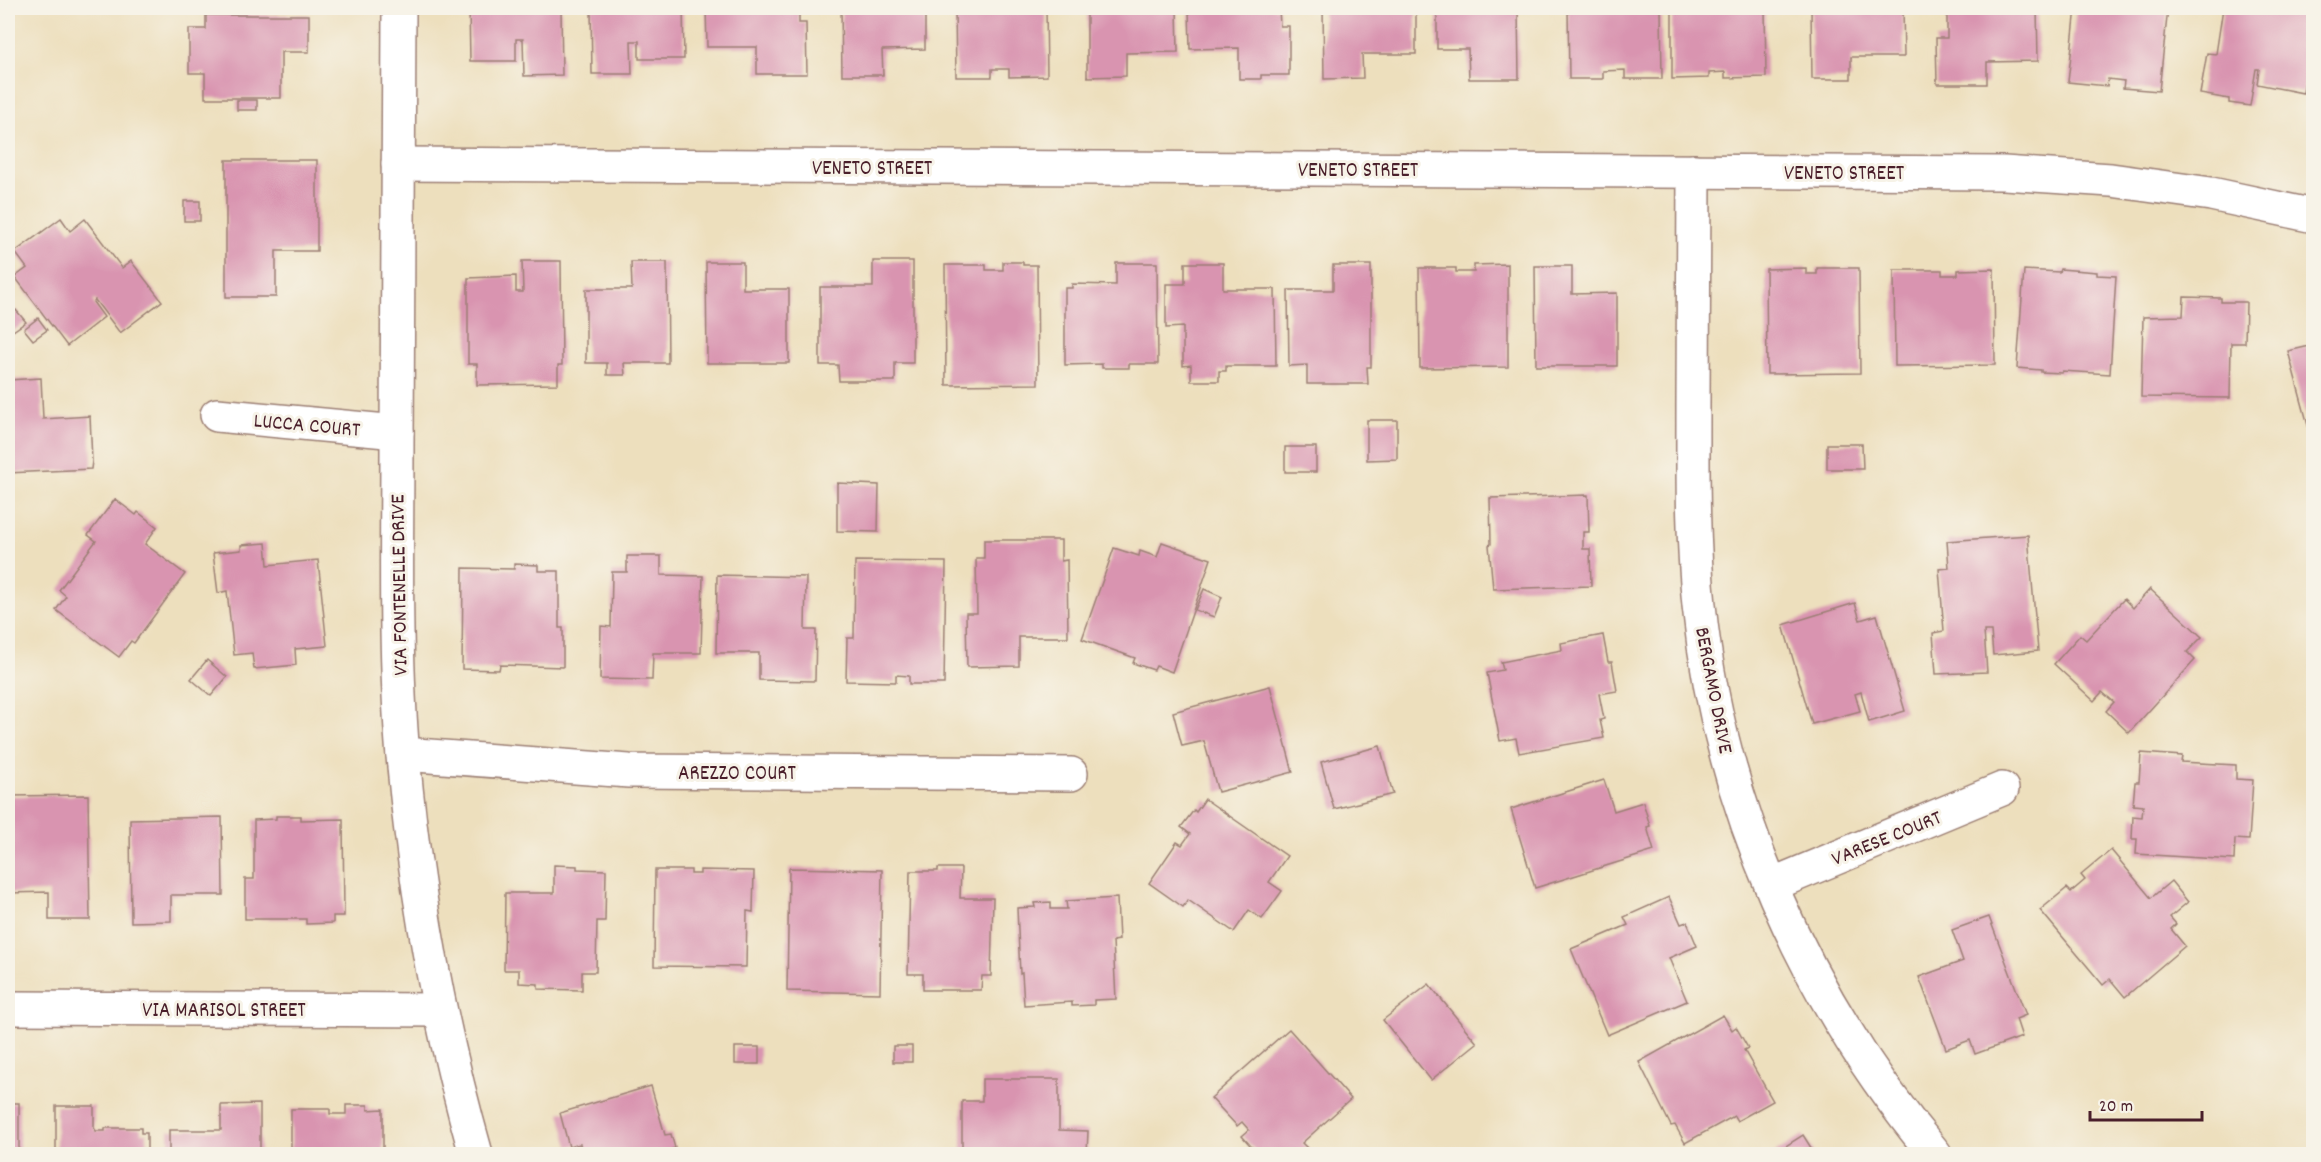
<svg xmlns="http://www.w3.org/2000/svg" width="2321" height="1162" font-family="Dekko,sans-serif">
	<rect width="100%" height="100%" fill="#f7f3e8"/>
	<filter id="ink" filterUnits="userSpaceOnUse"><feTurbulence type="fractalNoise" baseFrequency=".0167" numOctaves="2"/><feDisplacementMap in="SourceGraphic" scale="12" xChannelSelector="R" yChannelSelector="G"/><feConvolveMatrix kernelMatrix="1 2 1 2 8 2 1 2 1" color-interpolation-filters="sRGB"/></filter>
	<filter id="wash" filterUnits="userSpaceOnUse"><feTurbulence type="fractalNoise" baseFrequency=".008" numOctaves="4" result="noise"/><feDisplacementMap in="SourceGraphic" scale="24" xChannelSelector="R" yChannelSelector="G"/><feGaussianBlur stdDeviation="1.35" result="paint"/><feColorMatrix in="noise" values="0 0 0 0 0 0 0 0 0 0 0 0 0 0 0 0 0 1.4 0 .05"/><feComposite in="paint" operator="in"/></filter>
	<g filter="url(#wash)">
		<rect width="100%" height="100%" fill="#eddfbd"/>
		<g id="blocks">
			<g fill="#d994b0">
				<polygon points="469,8 561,8 562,75 524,76 523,39 516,39 516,61 470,61"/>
				<polygon points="591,8 683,8 684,59 639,59 639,41 631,41 632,74 592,74"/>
				<polygon points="706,8 799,8 799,23 806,23 807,74 757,74 757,47 707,47"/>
				<polygon points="841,8 925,8 925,49 882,50 883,75 842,75"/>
				<polygon points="955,8 1046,8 1047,76 1009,77 1009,69 992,69 992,77 956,77"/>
				<polygon points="1087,8 1177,8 1178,52 1126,53 1126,76 1087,77"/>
				<polygon points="1189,8 1279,8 1280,26 1289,26 1289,75 1261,75 1261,79 1239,79 1239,48 1190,49"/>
				<polygon points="1323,8 1416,8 1416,54 1362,54 1363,78 1324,79"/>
				<polygon points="1437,8 1518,8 1519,79 1469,79 1468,49 1437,49"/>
				<polygon points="1568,8 1661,8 1662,79 1625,79 1625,70 1603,71 1603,79 1569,79"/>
				<polygon points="1672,8 1765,8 1766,77 1725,78 1725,72 1709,73 1709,78 1672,79"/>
				<polygon points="1811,8 1903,8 1904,57 1851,57 1851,79 1812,79"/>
				<polygon points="1947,8 2037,8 2038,61 1987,62 1987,84 1937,84 1936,38 1947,38"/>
				<polygon points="2076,8 2168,8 2159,91 2123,88 2124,81 2108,79 2107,86 2068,82"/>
				<polygon points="2223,8 2314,8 2314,29 2303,93 2257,84 2259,69 2256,69 2250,106 2229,103 2229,99 2200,94 2207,53 2216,54"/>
				<polygon points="206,15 309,15 309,52 281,52 281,98 205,98 205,73 189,73 189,29 206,29"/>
				<rect x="237" y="100" width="20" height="10"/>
				<polygon points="226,160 317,160 317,251 276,251 276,297 226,297"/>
				<rect x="184" y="201" width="16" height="20"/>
				<polygon points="61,218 70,231 85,219 122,268 131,261 162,301 120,333 95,300 93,302 104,317 67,346 15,277 27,268 15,252"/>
				<polygon points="522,261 561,261 562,365 558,365 558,384 477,385 477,364 468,364 468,278 516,276 516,292 523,292"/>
				<polygon points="873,261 913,261 913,363 895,363 895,381 839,381 838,365 820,365 820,287 873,287"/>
				<polygon points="631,262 667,262 668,363 624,363 625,375 607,375 607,363 586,363 586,289 632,289"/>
				<polygon points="706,262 743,262 743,289 789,289 789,363 707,363"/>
				<polygon points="1003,262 1023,262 1023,265 1037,265 1038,384 946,385 945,265 986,265 986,270 1003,270"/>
				<polygon points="1116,263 1157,263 1158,364 1129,364 1129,368 1102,368 1102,364 1065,365 1065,288 1072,288 1072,284 1116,285"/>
				<polygon points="1185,263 1223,263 1223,289 1275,289 1276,366 1226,366 1226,371 1219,371 1219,381 1191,381 1191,365 1183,366 1183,327 1166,328 1166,284 1185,284"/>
				<polygon points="1508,264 1508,367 1420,368 1419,268 1456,268 1456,272 1474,272 1474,265"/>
				<polygon points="1333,265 1371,265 1371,367 1367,367 1368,384 1307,384 1307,365 1289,366 1288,290 1333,290"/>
				<polygon points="1535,266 1572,266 1572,294 1617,293 1617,366 1536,366"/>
				<polygon points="1806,268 1806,274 1817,274 1817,268 1859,268 1860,373 1767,374 1766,269"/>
				<polygon points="1994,269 1995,365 1895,366 1894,270 1942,270 1942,275 1958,275 1958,270"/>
				<polygon points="2060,269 2097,272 2097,275 2116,276 2110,374 2062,371 2062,373 2041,372 2041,370 2017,368 2024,270 2059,272"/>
				<polygon points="2184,297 2221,298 2221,302 2246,302 2245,343 2231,343 2230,398 2141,397 2143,317 2183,316"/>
				<polygon points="16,310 26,322 13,331 8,324 8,317"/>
				<polygon points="2314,311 2314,330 2313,330 2308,312"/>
				<polygon points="38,318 47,330 33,340 24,329"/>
				<polygon points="2314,345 2314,444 2313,444 2288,351"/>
				<polygon points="41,378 43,419 90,416 92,461 91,469 8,473 8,380"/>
				<polygon points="1367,420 1397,420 1397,459 1367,460"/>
				<polygon points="1827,444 1862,444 1863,469 1827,469"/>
				<rect x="1285" y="447" width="31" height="25"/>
				<polygon points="837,483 879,485 878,532 837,531"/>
				<polygon points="1588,495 1589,532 1583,532 1583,549 1590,549 1591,586 1493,589 1489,545 1491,544 1490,498"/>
				<polygon points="115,499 136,515 138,512 157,527 145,544 185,574 134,643 131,641 119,657 56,610 66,596 59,590 96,541 88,535"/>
				<polygon points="2028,535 2038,651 1993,655 1991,631 1984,631 1987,672 1936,674 1933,633 1944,631 1939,569 1949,568 1947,541"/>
				<polygon points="984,540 1061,540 1061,561 1067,560 1068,637 1019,637 1019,666 967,667 966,613 977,613 976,558 984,558"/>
				<polygon points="1162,542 1211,559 1172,672 1156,666 1154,670 1133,663 1135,658 1082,639 1114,548 1139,556 1140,551 1157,557"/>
				<polygon points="266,543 268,565 318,560 327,646 295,649 296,665 254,669 252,653 234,655 227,591 218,593 213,553 241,550 241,545"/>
				<polygon points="627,556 661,556 661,575 703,576 701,653 653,653 652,680 600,679 601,626 611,627 612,572 627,572"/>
				<polygon points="855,561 946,562 944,684 909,684 909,676 896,675 896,682 846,681 847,638 854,638"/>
				<polygon points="514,564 538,565 538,571 559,571 559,628 563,628 563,667 500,665 499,670 462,669 463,568 514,569"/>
				<polygon points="717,575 806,577 805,630 816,630 815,681 759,680 759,653 716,653"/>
				<polygon points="1204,589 1222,597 1214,617 1195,610"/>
				<polygon points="2150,589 2202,637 2187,652 2195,660 2129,733 2106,711 2114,702 2102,692 2094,701 2054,664 2080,635 2086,640 2124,599 2133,608"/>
				<polygon points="1855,603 1860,620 1877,615 1905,711 1869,722 1861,692 1855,694 1860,711 1812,724 1783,625"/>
				<polygon points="1603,635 1608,662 1612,662 1617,691 1599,694 1604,719 1600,720 1604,738 1519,753 1516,738 1500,741 1487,673 1503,670 1501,662 1562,650 1561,643"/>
				<polygon points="207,660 227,677 211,696 191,679"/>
				<polygon points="1270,686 1293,772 1218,792 1204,741 1182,746 1173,712"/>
				<polygon points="1380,746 1393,794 1334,809 1321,762"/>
				<polygon points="2141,753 2182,756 2181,762 2236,765 2236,779 2253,780 2249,840 2235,839 2234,860 2136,854 2137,839 2132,839 2133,816 2142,817 2143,806 2133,805 2135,782 2139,782"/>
				<polygon points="1604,780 1614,811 1643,802 1650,826 1647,827 1654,851 1535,888 1511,809"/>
				<polygon points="88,795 90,920 49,920 49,892 8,893 8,796"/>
				<polygon points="1205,799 1287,856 1269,882 1282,891 1262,919 1249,910 1234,932 1188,900 1183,907 1149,883 1177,842 1182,845 1190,834 1181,827 1194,810 1196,812"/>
				<polygon points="276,816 301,816 301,820 343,819 344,916 333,916 333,923 306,924 306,919 245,919 245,879 254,879 254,820 276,819"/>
				<polygon points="222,817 223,895 171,895 171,921 131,922 130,819"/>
				<polygon points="2111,850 2151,898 2171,881 2188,902 2170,917 2176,924 2171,929 2185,946 2125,997 2110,979 2103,985 2040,910 2067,888 2071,892 2085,880 2081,875"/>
				<polygon points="554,865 577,866 577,869 606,870 605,921 597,921 596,972 582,972 582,990 538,989 538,984 519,983 519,970 504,970 505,893 554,893"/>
				<polygon points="789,868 882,870 880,993 787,991"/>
				<polygon points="938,868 961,868 960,898 993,898 991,976 982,976 981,990 923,990 923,974 908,974 910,871 938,871"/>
				<polygon points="655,870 691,870 691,874 700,874 700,870 754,871 753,912 747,911 746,967 654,966"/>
				<polygon points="1669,897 1681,924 1687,922 1697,946 1669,958 1687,1001 1607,1035 1571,949 1628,925 1624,917"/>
				<polygon points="1117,898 1119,940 1113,941 1116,999 1094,1000 1094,1005 1072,1006 1072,1002 1024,1005 1022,973 1020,974 1017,908 1035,907 1034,903 1051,902 1051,909 1067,909 1066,901"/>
				<polygon points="1989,917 2026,1015 2016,1019 2022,1037 1975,1054 1970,1040 1946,1049 1919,977 1963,961 1952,930"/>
				<polygon points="1429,984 1477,1043 1431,1080 1383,1020"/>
				<polygon points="1723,1015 1732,1030 1736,1027 1748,1048 1744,1050 1773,1101 1737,1121 1734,1116 1685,1143 1675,1125 1671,1126 1639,1062"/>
				<polygon points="1289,1029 1351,1099 1302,1143 1308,1149 1302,1154 1258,1154 1242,1136 1249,1130 1242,1122 1237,1126 1211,1098"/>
				<rect x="893" y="1046" width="19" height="16"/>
				<rect x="735" y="1047" width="24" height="17"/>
				<polygon points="982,1079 1059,1079 1059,1130 1088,1131 1087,1154 962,1154 962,1101 982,1101"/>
				<polygon points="651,1086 665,1135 671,1134 675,1148 670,1150 671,1154 583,1154 580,1144 569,1147 560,1113"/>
				<rect x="8" y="1103" width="11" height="51"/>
				<polygon points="260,1104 260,1154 169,1154 169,1130 221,1130 221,1105"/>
				<polygon points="346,1105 368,1105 368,1110 383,1109 383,1154 291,1154 291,1109 330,1109 330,1114 346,1114"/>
				<polygon points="56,1106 94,1106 94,1128 96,1131 105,1131 105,1128 141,1128 141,1133 147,1133 147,1154 56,1154"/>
				<polygon points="1803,1135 1815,1154 1773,1154"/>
			</g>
		</g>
	</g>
	<g filter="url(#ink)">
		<use href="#blocks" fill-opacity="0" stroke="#9c7f74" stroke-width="1.5"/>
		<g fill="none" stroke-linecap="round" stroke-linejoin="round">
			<defs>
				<g id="minor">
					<path d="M399 8C398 153 397 298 397 443 397 547 394 652 403 756 415 891 439 1024 476 1154"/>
					<polyline points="398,164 2004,173 2111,180 2211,194 2314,216"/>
					<path d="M1694 171C1694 248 1694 325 1693 401 1693 469 1692 537 1699 605 1719 806 1806 1001 1935 1154"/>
					<polyline points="217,415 397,432"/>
					<polyline points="403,754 629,771 1071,774"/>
					<polyline points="1771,885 2002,789"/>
					<polyline points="8,1008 440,1010"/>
				</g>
			</defs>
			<use href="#minor" stroke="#9c7f74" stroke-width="36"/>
			<use href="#minor" stroke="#fff" stroke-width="33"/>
		</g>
	</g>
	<g text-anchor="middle" stroke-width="6" stroke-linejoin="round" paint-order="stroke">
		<g font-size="21" fill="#4a1f2b" stroke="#f7f3e8">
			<text x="872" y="174">VENETO STREET</text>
			<text x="1358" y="176">VENETO STREET</text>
			<text x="1844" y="179">VENETO STREET</text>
			<text transform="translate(307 424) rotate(5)" y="7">LUCCA COURT</text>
			<text transform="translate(398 585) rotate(-91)" y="7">VIA FONTENELLE DRIVE</text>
			<text transform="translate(1715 690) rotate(79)" y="7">BERGAMO DRIVE</text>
			<text x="737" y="779">AREZZO COURT</text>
			<text transform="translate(1886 837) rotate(-22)" y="7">VARESE COURT</text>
			<text x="224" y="1016">VIA MARISOL STREET</text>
		</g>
	</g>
	<rect width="2321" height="1162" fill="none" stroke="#f7f3e8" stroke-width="30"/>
	<path d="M2090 1111v9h112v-9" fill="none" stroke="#4a1f2b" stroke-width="3"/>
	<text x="2099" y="1111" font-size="18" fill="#4a1f2b" stroke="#f7f3e8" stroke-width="4.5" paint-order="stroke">20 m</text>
</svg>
